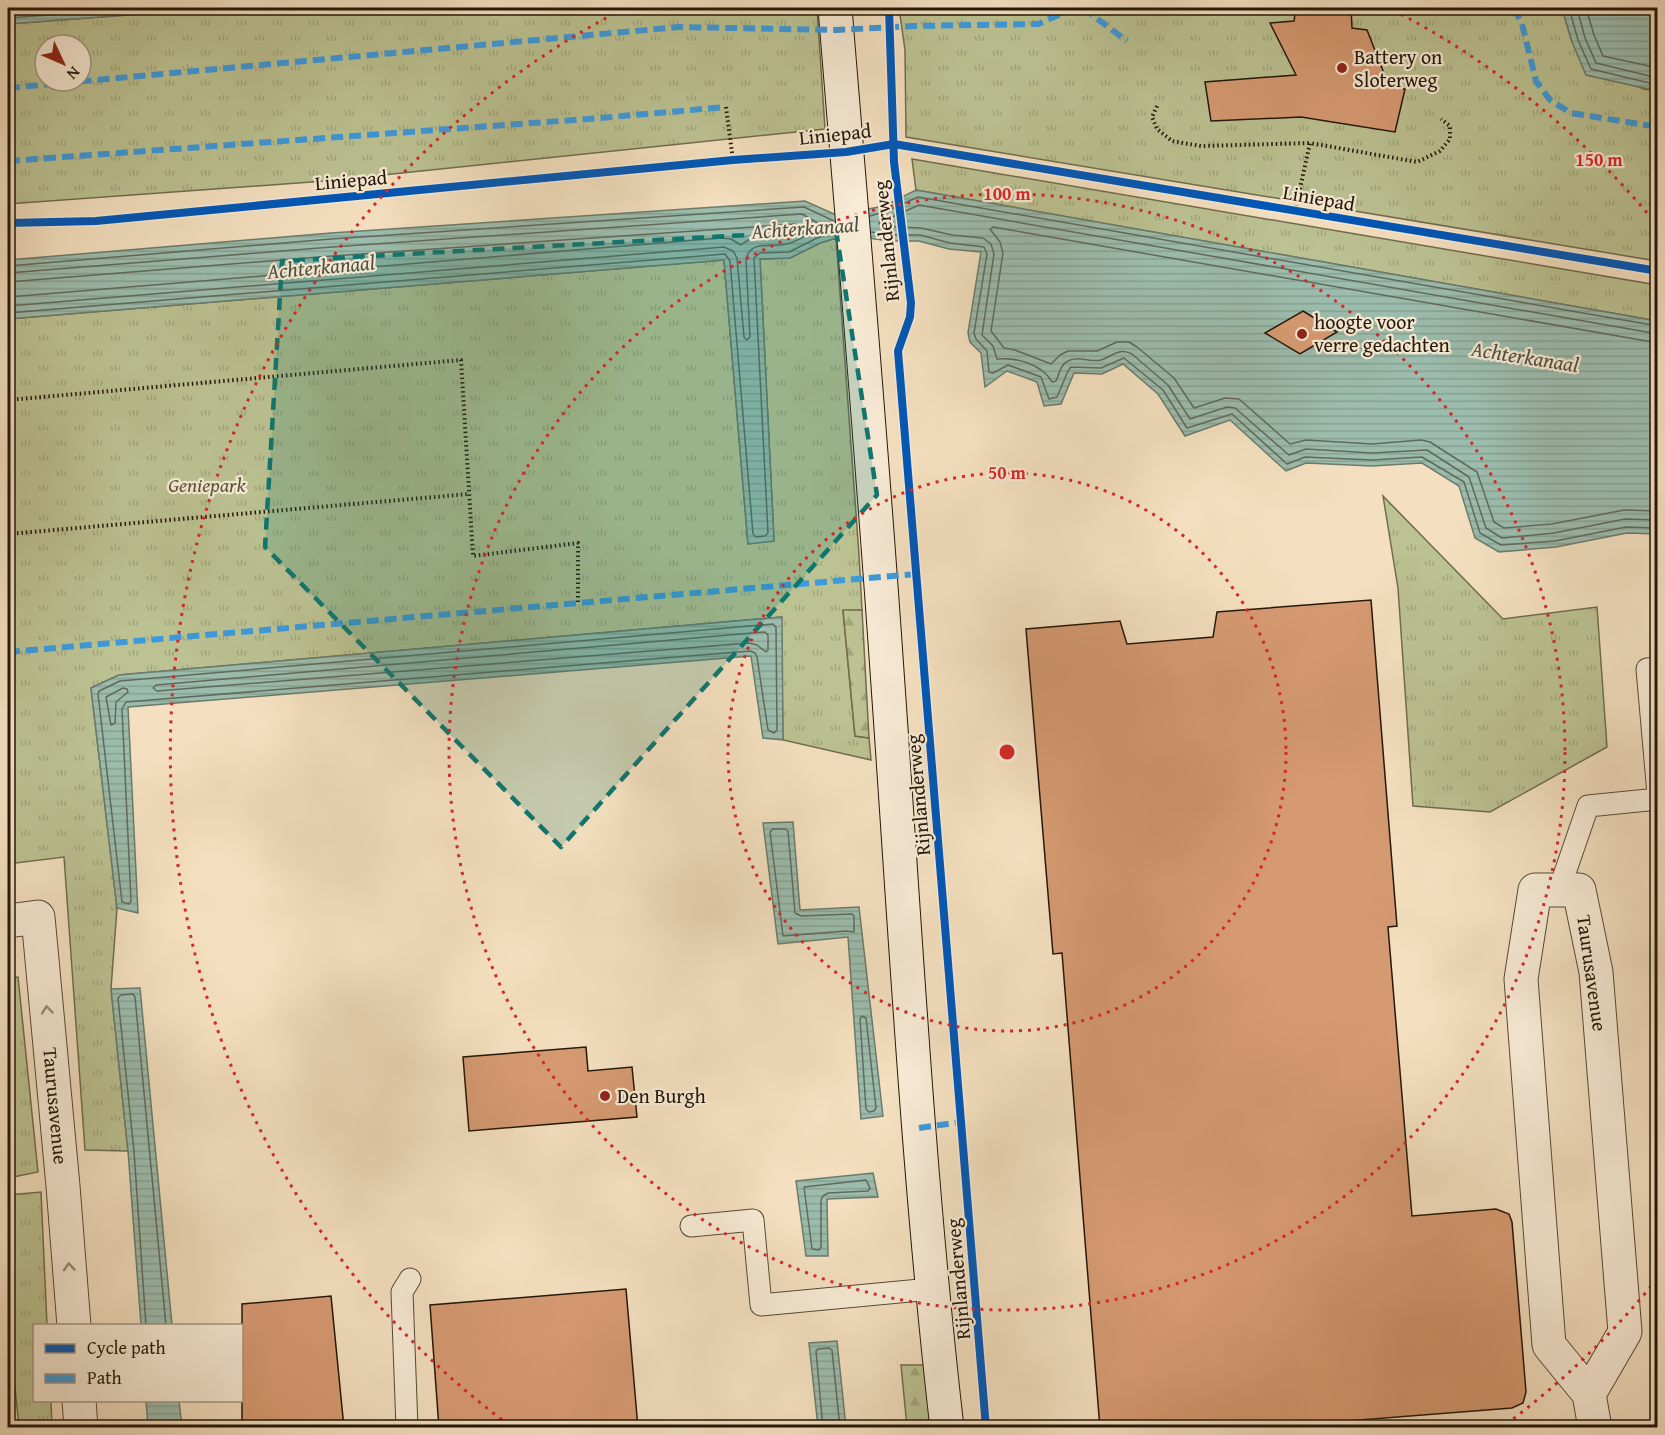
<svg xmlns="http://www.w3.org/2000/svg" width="1665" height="1435" font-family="'Gentium Book Plus',serif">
	<defs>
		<pattern id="grass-tufts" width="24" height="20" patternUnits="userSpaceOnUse" patternTransform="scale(1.5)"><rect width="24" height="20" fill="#bcc292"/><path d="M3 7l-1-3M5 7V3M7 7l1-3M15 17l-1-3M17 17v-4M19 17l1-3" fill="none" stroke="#a1a67d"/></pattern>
		<pattern id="forest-firs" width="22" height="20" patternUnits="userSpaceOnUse" patternTransform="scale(1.5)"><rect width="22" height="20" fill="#bcc292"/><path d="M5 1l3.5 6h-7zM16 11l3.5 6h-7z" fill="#a1a67d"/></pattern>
		<pattern id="water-rules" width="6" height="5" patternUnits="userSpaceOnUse" patternTransform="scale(1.5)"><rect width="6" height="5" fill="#9cbdae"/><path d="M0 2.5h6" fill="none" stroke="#86a294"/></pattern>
	</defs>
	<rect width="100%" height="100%" fill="#f4e0c0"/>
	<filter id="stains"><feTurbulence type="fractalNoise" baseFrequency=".00333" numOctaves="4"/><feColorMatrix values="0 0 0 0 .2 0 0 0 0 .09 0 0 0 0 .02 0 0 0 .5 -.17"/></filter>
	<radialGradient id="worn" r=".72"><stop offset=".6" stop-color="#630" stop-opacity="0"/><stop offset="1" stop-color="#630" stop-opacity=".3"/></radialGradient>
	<g fill="url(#grass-tufts)" stroke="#706c4e" stroke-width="1.5" fill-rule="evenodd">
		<path d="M220 8H817L825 129 325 181 8 204V24ZM45 45H81V81H45Z"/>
		<polygon points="899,8 1562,8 1572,42 1643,89 1657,91 1657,261 906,137 905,50"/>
		<polygon points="912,159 1657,285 1657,321 916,190"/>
		<polygon points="836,238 859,555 862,610 843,611 855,736 869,738 871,760 783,740 781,617 119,675 91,688 117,908 111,989 128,1151 85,1150 64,857 8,864 8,319 724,260 748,544 774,540 760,259 790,258 820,243"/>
		<polygon points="1383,496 1503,619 1597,607 1607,747 1490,812 1413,806 1398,588"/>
		<polygon points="18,977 38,1172 8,1178 8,978"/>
		<polygon points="41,1192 47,1325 34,1326 34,1400 51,1401 52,1427 19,1427 8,1319 8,1195"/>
	</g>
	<g fill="url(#forest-firs)" stroke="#706c4e" stroke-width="1.5">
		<polygon points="843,610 862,610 869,738 855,736"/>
		<polygon points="901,1365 927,1365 932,1427 907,1427"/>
	</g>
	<g fill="url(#water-rules)" stroke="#6c7b6c" stroke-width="1.5">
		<polygon points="8,8 220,8 8,24"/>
		<polygon points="1562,8 1657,8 1657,91 1586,75 1572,42"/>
		<polygon points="916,190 1657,321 1657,534 1627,533 1556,547 1499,552 1475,538 1459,486 1422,463 1372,466 1306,463 1286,471 1230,420 1185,436 1158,394 1123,364 1102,374 1074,373 1061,404 1044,406 1037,382 1007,371 985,387 981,353 970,342 968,333 981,252 949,249 919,241 890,241 846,235 820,243 790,258 760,259 774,541 748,544 724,260 8,319 8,260 331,233 805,201 836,215 884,206"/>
		<polygon points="782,617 783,740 763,738 751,656 128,707 138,913 117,908 91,688 119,675"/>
		<polygon points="793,822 800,910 859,907 883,1116 861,1119 848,937 778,944 763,823"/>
		<polygon points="140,988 172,1325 141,1325 128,1151 111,989"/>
		<polygon points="873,1173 878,1197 827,1199 828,1256 806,1256 796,1181"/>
		<polygon points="837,1341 846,1427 818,1427 809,1343"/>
		<polygon points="146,1401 179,1401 182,1427 148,1427"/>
	</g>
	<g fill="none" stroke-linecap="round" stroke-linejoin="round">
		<g stroke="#606a5c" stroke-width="1.5">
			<polyline points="1569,8 1578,40 1591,69 1658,85"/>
			<polyline points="1577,8 1585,38 1596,63 1658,78"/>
			<polyline points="1586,8 1594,35 1603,56 1658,68"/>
			<polyline points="8,18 142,8"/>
			<polyline points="870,216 887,211 918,197 1658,326"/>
			<polyline points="871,232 890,235 920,235 950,243 984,247 987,254 974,333 976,339 987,351 989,372 993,373 1008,365 1041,377 1049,399 1057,397 1068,371 1071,367 1101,368 1124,358 1163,390 1187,428 1232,414 1287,464 1305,457 1372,460 1422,457 1464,482 1480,533 1501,545 1555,541 1626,527 1658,528"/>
			<polyline points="8,266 331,239 804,207 834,221"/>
			<path d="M8 273 332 247 802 214 823 226 821 229C809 232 798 242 786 244 771 248 750 239 746 260L750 337 747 340 744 337 737 258 733 251 724 247 8 306"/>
			<path d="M8 282 332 256 795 224 798 227C786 240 770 233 755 237 749 239 745 242 741 245L731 239 721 238 8 297"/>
			<polyline points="8,313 725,254 730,261 753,534 756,537 765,536 768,533 754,258 760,253 789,252 817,238 835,232"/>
			<path d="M1658 334 919 205 879 223 882 226 921 228 952 235 983 238 991 244 994 254 982 335 993 346 997 359C1016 357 1042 364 1052 382L1056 381C1059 374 1061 364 1068 361 1078 355 1091 363 1101 360 1113 356 1119 347 1132 354L1168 385 1190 419 1227 407 1235 408 1289 455 1306 449 1372 453 1427 450 1469 477 1486 528 1502 538 1554 533 1625 519 1658 520"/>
			<polyline points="1658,343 993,227 990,229 1000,242 1003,253 991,331 1004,348 1015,350 1051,364 1060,355 1068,351 1097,351 1117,342 1129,342 1137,347 1174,378 1194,408 1225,398 1239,399 1290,444 1306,440 1372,444 1421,440 1430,442 1477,472 1494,522 1504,528 1552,524 1624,510 1658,511"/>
			<polygon points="773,624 776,627 777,730 774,733 768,730 757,657 755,653 750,651 126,702 122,709 131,901 129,904 122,902 98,694 99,691 120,681"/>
			<polygon points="765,632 768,635 768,650 766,652 757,645 749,643 157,691 153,688 156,685"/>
			<polygon points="123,688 127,689 128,692 116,702 115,723 111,725 106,697"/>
			<polygon points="773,829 785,829 788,831 795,913 801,916 852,914 854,916 854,932 846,931 783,936 770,832"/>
			<polygon points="862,1016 866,1018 876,1108 874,1111 869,1112 866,1109 860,1019"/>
			<polygon points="866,1180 870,1188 868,1191 828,1193 823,1196 821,1200 821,1247 819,1250 812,1249 804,1187"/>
			<polyline points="146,1326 134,1151 118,998 121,995 133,994 135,997 166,1326"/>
			<polyline points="823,1428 816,1351 818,1349 829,1348 832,1350 840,1428"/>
		</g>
	</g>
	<g fill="#d69a72" stroke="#231709" stroke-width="1.5">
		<polygon points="1296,8 1351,8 1352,28 1367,30 1389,86 1405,89 1395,132 1301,117 1211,121 1205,82 1296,75 1270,23 1294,21"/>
		<polygon points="1303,311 1337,332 1300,354 1265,333"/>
		<polygon points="1371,600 1397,926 1388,927 1412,1216 1496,1209 1509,1214 1512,1222 1526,1392 1523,1403 1512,1408 1258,1428 1100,1428 1062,953 1053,954 1026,629 1120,621 1127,644 1213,637 1217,612"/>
		<polygon points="586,1047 588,1071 632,1067 637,1117 469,1131 463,1057"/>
		<polygon points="626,1289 638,1428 439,1428 430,1305"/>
		<polygon points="331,1296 344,1428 242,1428 242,1304"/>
	</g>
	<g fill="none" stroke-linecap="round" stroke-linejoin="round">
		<defs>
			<g id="lane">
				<polyline points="1658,668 1647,669 1658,794"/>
				<polyline points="1559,890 1588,806 1658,799"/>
				<polyline points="691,1226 753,1220 761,1305 931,1289"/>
				<polyline points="407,1428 402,1292 410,1279"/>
			</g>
			<g id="street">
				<path id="s1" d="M8 921 38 917 63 1186 74 1326"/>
				<polyline points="1589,1394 1625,1332 1596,972 1579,890 1535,890 1521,979 1549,1345 1589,1394 1595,1428"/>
				<polyline points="79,1400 81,1428"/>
			</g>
			<path id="secondary" d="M835 8C853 229 872 450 887 671 905 924 918 1176 947 1428"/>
		</defs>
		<use href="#lane" stroke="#574937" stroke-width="23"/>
		<use href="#street" stroke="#574937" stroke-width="35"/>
		<use href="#secondary" stroke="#231709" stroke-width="35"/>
		<g stroke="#231709" stroke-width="4" stroke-dasharray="1.5 3" stroke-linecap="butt">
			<polyline points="1157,106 1152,117 1157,129 1172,141 1201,146 1310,143"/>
			<polyline points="726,107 733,160"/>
			<polyline points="1295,211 1310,143 1417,162 1440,151 1450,139 1450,126 1441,119"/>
			<polyline points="8,400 461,360 473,556 578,543 578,603"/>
			<polyline points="8,534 469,494"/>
			<polyline points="8,651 8,652"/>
		</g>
		<use href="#lane" stroke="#f8ebd6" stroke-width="21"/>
		<use href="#street" stroke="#f8ebd6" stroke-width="33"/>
		<use href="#secondary" stroke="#f8ebd6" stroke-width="33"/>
		<g stroke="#3c9add" stroke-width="6" stroke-dasharray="12 6" stroke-linecap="butt">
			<polyline points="1083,8 1127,41"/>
			<polyline points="1514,8 1522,24 1536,81 1550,100 1571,113 1658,127"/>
			<polyline points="8,88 679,27 837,30 913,26 1038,24 1075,8"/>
			<polyline points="8,161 588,119 726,107"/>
			<polyline points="8,652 916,574"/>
			<polyline points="919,1128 961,1122"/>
		</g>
		<defs>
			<g id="cycleway">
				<polyline points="889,8 894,162 911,303 910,317 898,351 986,1428"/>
				<polyline points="8,223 96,221 733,160 846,152 894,144 1658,271"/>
			</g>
		</defs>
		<use href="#cycleway" stroke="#f8ebd6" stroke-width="11"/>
		<use href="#cycleway" stroke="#0057b8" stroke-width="8"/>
	</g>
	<defs><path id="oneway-chevron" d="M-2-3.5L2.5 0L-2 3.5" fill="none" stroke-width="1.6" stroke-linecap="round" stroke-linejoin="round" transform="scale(1.5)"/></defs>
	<g stroke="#988c7a">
		<use href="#oneway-chevron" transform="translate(47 1010) rotate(-95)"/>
		<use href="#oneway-chevron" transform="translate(69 1267) rotate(-94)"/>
	</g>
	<path fill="#0f766e" fill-opacity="0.2" stroke="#0f766e" stroke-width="4.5" stroke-dasharray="12 8" stroke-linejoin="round" d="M836 230 877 495 561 847 265 547 282 261Z"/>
	<g fill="none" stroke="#d62828" stroke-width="3" stroke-dasharray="3 6">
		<circle cx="1007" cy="752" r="279"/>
		<circle cx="1007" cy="752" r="558"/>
		<path d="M1657 1279A837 837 0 0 1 1505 1425M509 1425A837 837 0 0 1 621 10M1393 10A837 837 0 0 1 1657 225"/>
	</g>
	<g fill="#8f2418" stroke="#f8ebd6" stroke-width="2">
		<circle cx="1342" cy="68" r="6"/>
		<circle cx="1302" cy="334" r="6"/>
		<circle cx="605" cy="1096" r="6"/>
	</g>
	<g text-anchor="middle" stroke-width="4.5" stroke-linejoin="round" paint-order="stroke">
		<g font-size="20" fill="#231709" stroke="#f8ebd6" text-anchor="start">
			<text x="1354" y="64">Battery on<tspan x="1354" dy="23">Sloterweg</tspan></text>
			<text x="1314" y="329">hoogte voor<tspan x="1314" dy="23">verre gedachten</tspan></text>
			<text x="617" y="1103">Den Burgh</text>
		</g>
		<g font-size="20" fill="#231709" stroke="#f8ebd6">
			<text transform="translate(835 134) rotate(-6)" y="7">Liniepad</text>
			<text transform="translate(351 180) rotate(-5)" y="7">Liniepad</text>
			<text transform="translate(1319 198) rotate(10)" y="7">Liniepad</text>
			<text transform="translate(886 241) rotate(-96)" y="7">Rijnlanderweg</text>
			<text transform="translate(918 795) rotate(-95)" y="7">Rijnlanderweg</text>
			<text transform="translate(1592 973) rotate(82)" y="7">Taurusavenue</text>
			<text dy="7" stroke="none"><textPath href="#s1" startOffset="220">Taurusavenue</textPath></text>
			<text transform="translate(958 1279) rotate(-95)" y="7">Rijnlanderweg</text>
		</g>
		<g font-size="20" font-style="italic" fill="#595339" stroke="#f8ebd6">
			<text x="207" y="492">Geniepark</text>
		</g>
		<g font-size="21" font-style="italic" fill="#4d5143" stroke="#f8ebd6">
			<text transform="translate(805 228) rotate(-4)" y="7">Achterkanaal</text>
			<text transform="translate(321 267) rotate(-5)" y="7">Achterkanaal</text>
			<text transform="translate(1525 357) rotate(9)" y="7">Achterkanaal</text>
		</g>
	</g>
	<circle cx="1007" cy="752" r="9" fill="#d62828" stroke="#f8ebd6" stroke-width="3"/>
	<g font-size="18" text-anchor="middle" font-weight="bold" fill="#d62828" stroke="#f8ebd6" stroke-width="4.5" stroke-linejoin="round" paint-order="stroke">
		<text x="1599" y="166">150 m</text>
		<text x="1007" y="200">100 m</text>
		<text x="1007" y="479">50 m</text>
	</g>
	<rect width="1665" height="1435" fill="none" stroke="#f4e0c0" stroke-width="30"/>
	<rect x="9" y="9" width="1647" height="1417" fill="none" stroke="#231709" stroke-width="3"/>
	<rect x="15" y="15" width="1635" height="1405" fill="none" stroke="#231709" stroke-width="1.5"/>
	<rect x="33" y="1324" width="210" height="78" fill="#f8ebd6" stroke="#a39684" stroke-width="1.5"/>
	<rect x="45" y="1344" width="30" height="9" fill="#0057b8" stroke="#a39684" stroke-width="1.5"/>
	<text x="87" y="1354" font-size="18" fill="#231709">Cycle path</text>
	<rect x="45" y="1374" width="30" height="9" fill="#3c9add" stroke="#a39684" stroke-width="1.5"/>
	<text x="87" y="1384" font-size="18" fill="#231709">Path</text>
	<g transform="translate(63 63) rotate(134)"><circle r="28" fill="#f8ebd6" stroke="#a39684" stroke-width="1.5"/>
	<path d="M0-4.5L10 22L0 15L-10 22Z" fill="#8f2418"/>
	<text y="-9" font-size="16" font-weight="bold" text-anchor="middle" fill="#231709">N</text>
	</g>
	<rect width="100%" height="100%" filter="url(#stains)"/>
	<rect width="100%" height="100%" fill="url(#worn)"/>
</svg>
